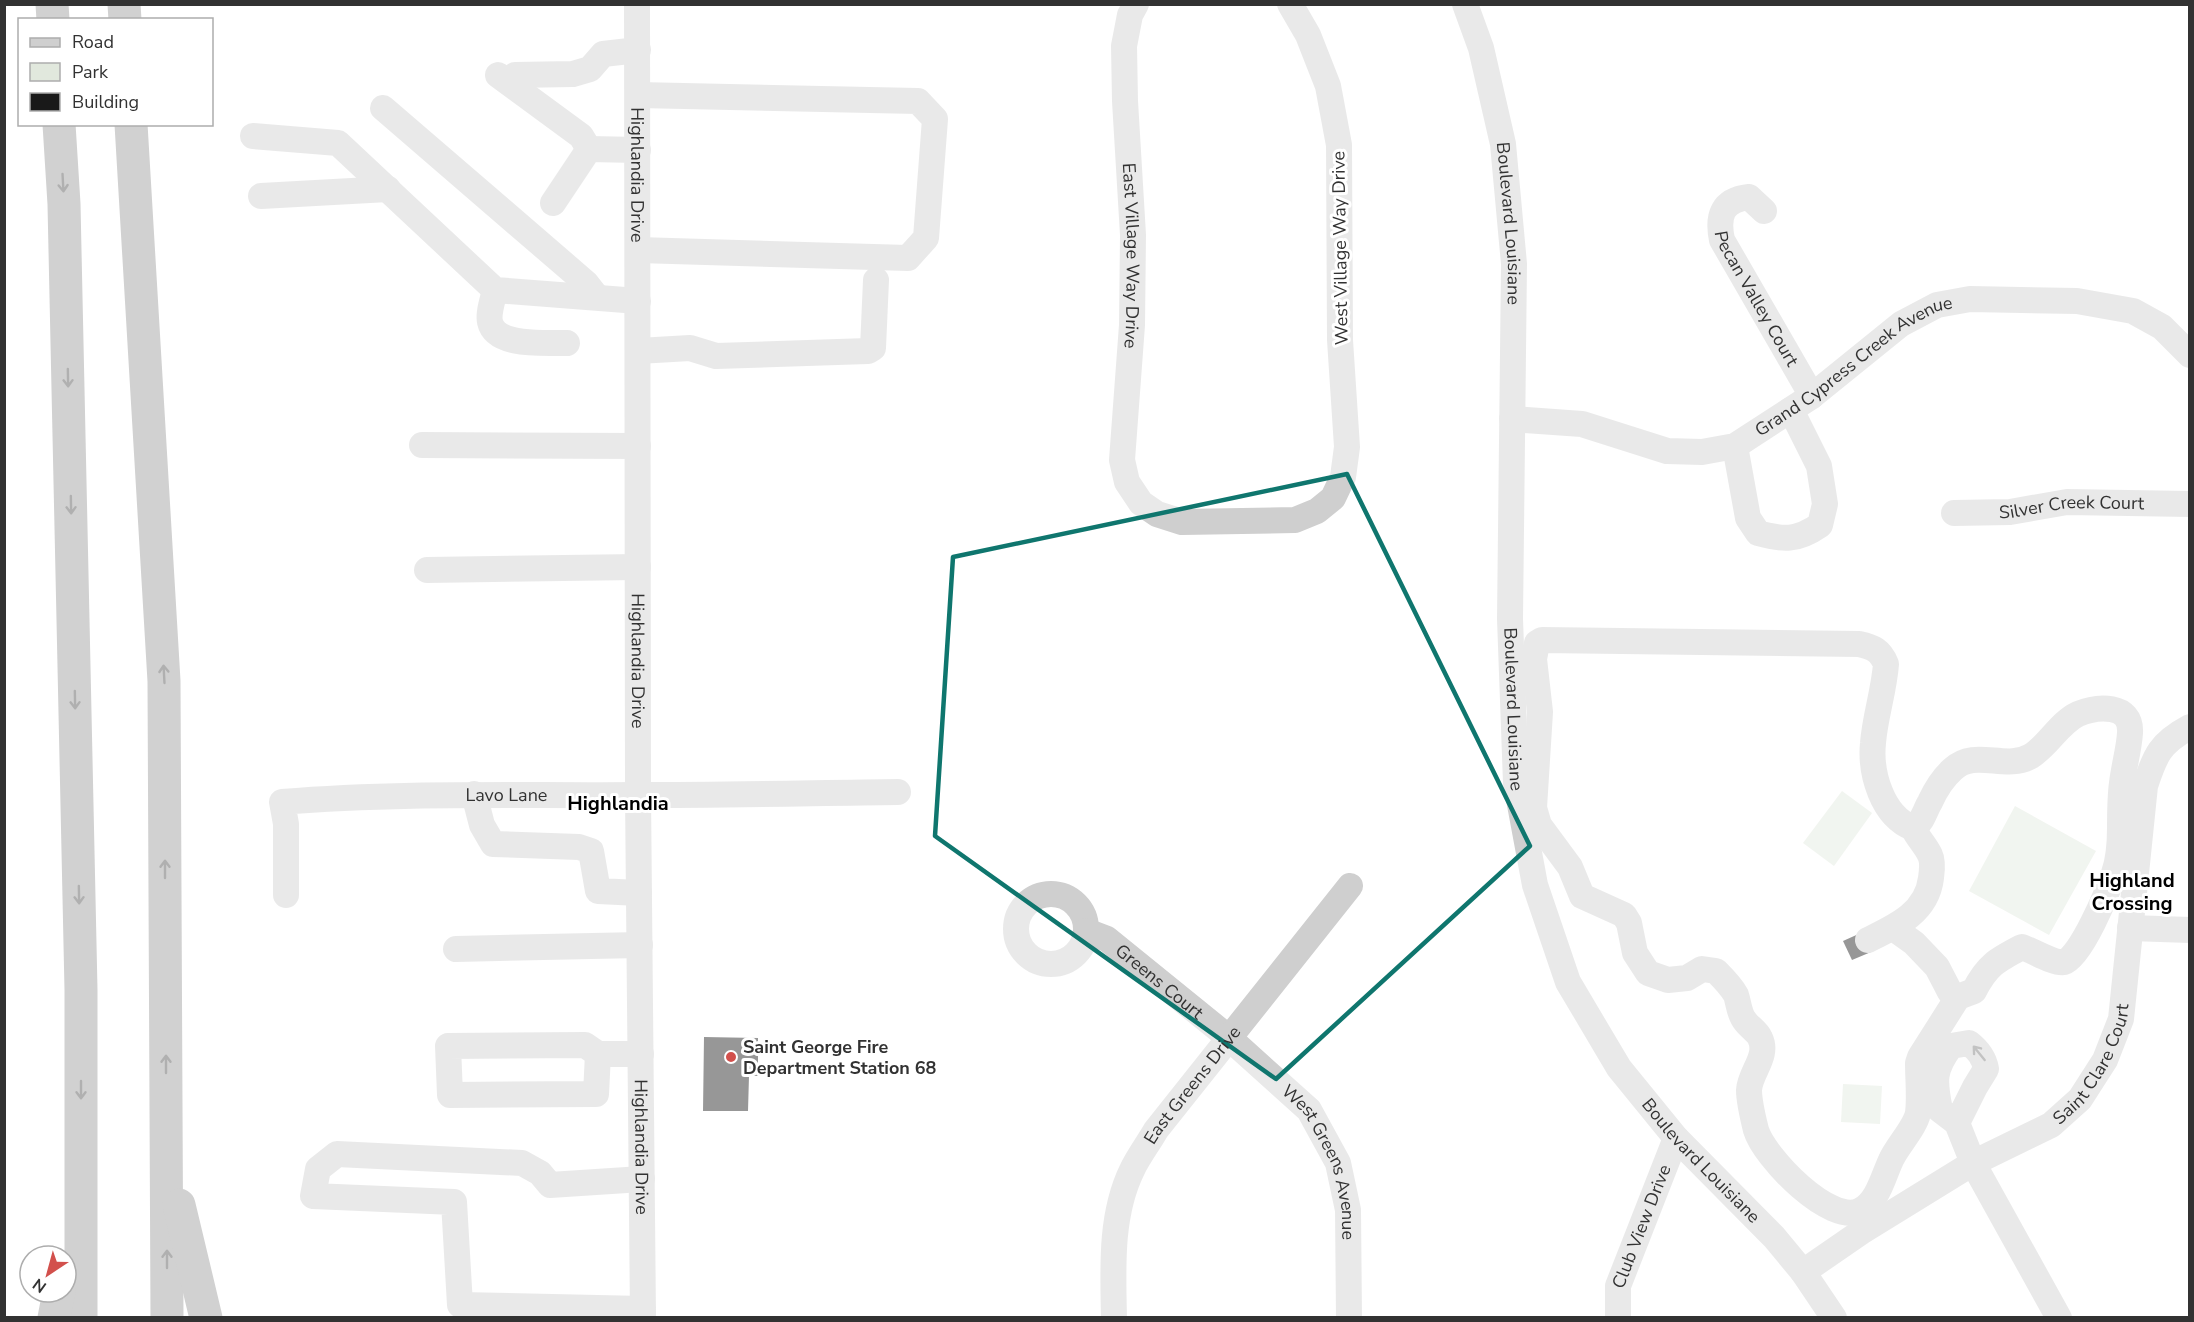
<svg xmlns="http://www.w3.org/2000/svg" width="2194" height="1322" font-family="'Nunito Sans',sans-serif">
	<rect width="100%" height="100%" fill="#fff"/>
	<g fill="#e1e8dd">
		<polygon points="1842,791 1872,813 1834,866 1803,843"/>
		<polygon points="2015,806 2096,851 2049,935 1969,891"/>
		<polygon points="1843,1084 1882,1086 1880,1124 1841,1122"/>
	</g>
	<g fill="#191919">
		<polygon points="1863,932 1871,952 1852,960 1843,941"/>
		<polygon points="704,1037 758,1038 758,1076 749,1076 748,1111 703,1111"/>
	</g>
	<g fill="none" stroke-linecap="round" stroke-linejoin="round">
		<g stroke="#cfcfcf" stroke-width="26">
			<path id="s1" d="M637 4 638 795 643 1318"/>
			<path id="s2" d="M1136 4 1130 15 1124 46 1125 101 1133 235 1132 325 1122 460 1127 482 1141 503 1157 514 1182 522 1295 520 1317 511 1333 498 1343 477 1347 447 1340 340 1339 145 1328 86 1308 35 1290 4"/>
			<path id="s3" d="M1465 4 1481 48 1503 144 1514 264 1510 619 1516 783 1535 885 1568 982 1619 1068 1676 1138 1774 1237 1803 1272 1834 1318"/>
			<polyline points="498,75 581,136 589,149"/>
			<polyline points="515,75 573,74 590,69 603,54 638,50"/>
			<polyline points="638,95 918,101 935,119 926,238 908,258 638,250"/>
			<polyline points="383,108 586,283 597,297"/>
			<polyline points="253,136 338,143 495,290 638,301"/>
			<polyline points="261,196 388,189"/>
			<polyline points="553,203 589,149 638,150"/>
			<path id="s4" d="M1764 211 1749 197C1722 200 1717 216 1722 240L1812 396"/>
			<path d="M495 290C493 299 488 313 490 322 496 348 547 342 567 343"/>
			<polyline points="638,351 690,348 716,356 868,351 873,348 876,280"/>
			<path id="s5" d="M1512 419 1582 424 1667 451 1702 452 1735 446 1812 396 1901 324 1937 305 1970 299 2077 301 2133 311 2162 327 2190 355"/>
			<polyline points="422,445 638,446"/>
			<path d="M1735 446 1748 518 1758 533C1783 540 1797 541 1820 525L1825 504 1819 466 1791 410"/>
			<path id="s6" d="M1954 513 2010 512 2067 502 2190 504"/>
			<polyline points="427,570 638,567"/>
			<path d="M1542 640 1859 644C1873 647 1880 650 1886 664 1884 691 1875 717 1873 743 1870 773 1882 816 1913 828 1923 822 1924 812 1930 802 1935 791 1944 777 1953 769 1975 748 2006 771 2031 756 2049 745 2059 723 2078 714 2097 706 2132 703 2130 733 2129 749 2124 766 2122 783 2120 798 2120 813 2120 828 2120 842 2119 859 2114 873 2108 891 2081 957 2064 962 2055 964 2031 950 2022 947 1997 960 1987 965 1974 991L1958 997 1920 1057 1918 1063C1918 1079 1920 1097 1918 1113 1915 1128 1897 1146 1891 1160 1883 1177 1878 1201 1861 1210 1831 1227 1764 1157 1756 1130 1753 1118 1749 1102 1749 1090 1750 1072 1769 1056 1760 1038 1757 1031 1749 1027 1745 1021 1739 1014 1739 1004 1736 995 1731 986 1723 978 1716 971L1702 969 1687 978 1668 980 1648 973 1635 953 1629 923 1624 915 1582 896 1570 867 1539 825 1534 808 1540 712 1534 659 1537 643Z"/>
			<polyline points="474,794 482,825 493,844 579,847 591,851 598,891 639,893"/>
			<circle cx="1051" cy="929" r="35"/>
			<path id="s7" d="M286 895V824L282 802C401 792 519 796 638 795 725 795 812 793 898 792"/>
			<polyline points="1893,928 1914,943 1937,967 1950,992 1958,997"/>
			<polyline points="2130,928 2190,930"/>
			<path id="s8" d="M1086 931 1107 939 1229 1038 1309 1110 1338 1163 1348 1210 1349 1318"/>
			<path d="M1868 940C1897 926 1927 912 1931 878 1932 871 1933 861 1930 855 1926 846 1917 837 1913 828"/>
			<polyline points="456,949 640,945"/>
			<polyline points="598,1054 596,1094 450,1095 448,1046 585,1045 598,1054 641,1054"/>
			<path d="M1957 1123 1975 1087 1986 1069C1984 1057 1978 1050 1969 1043L1951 1046C1933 1070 1934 1081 1940 1110L1957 1123 1973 1163 2059 1318"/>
			<polyline points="642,1179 550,1185 540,1173 522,1163 337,1154 318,1169 313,1196 454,1202 460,1305 643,1309"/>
			<path id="s9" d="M1803 1272 1861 1232 1973 1163 2051 1125 2080 1099 2105 1060 2121 1019 2145 786C2155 755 2160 743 2190 727"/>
			<path id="s10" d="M1114 1318C1113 1269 1110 1215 1132 1170 1138 1157 1148 1144 1156 1130L1350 886"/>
			<path id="s11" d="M1618 1318V1286L1676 1138"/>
		</g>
		<g stroke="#999" stroke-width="33">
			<polyline points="52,4 53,20"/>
			<polyline points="124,4 125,20"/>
			<polyline points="59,124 64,204 81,990 81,1318"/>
			<polyline points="131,124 164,681 167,1318"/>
			<polyline points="179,1205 206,1318"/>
			<polyline points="54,1318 59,1292"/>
		</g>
	</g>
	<defs><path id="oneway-shaft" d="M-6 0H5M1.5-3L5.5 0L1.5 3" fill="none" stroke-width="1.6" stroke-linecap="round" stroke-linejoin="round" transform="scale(1.5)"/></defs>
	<g stroke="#515151">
		<use href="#oneway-shaft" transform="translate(63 183) rotate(87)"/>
		<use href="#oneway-shaft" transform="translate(68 378) rotate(89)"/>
		<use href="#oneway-shaft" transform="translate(71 505) rotate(89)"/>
		<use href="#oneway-shaft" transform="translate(164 674) rotate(-93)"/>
		<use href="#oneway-shaft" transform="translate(75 700) rotate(89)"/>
		<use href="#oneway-shaft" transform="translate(165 869) rotate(-90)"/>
		<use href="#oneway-shaft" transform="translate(79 895) rotate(89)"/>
		<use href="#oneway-shaft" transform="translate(166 1064) rotate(-90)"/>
		<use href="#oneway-shaft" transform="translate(81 1090) rotate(90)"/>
		<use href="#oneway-shaft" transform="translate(167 1259) rotate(-90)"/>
	</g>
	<use stroke="#797979" href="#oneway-shaft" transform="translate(1979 1053) rotate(-129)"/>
	<path d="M0 0H2194V1322H0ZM1347 474 1530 846 1276 1079 935 836 953 557Z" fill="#fff" fill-opacity=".55" fill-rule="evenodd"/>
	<path fill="none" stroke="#0f766e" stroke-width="4.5" stroke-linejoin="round" d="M1347 474 1530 846 1276 1079 935 836 953 557Z"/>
	<circle fill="#d2504c" stroke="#fff" stroke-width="2" cx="731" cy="1057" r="6"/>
	<g text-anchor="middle" stroke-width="6" stroke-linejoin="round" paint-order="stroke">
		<g font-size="18" fill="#323232" stroke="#fff">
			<text dy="6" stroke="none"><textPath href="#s1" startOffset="171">Highlandia Drive</textPath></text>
			<text dy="6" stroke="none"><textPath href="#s3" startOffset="225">Boulevard Louisiane</textPath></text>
			<text transform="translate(1340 248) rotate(-91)" y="6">West Village Way Drive</text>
			<text dy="6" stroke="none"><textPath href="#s2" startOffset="254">East Village Way Drive</textPath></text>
			<text dy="6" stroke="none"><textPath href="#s4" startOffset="148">Pecan Valley Court</textPath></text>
			<text dy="6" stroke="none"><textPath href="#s5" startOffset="372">Grand Cypress Creek Avenue</textPath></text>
			<text dy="6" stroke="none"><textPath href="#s6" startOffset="118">Silver Creek Court</textPath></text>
			<text dy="6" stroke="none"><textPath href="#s1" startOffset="657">Highlandia Drive</textPath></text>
			<text dy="6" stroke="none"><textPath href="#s3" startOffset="711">Boulevard Louisiane</textPath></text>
			<text dy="6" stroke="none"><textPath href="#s7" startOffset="318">Lavo Lane</textPath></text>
			<text dy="6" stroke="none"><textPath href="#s8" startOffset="90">Greens Court</textPath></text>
			<text dy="6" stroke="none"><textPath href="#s9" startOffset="364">Saint Clare Court</textPath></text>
			<text dy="6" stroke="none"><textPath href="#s10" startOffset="255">East Greens Drive</textPath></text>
			<text dy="6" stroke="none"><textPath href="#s1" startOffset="1143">Highlandia Drive</textPath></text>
			<text dy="6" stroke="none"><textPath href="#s3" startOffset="1215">Boulevard Louisiane</textPath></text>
			<text dy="6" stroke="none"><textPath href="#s8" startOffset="340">West Greens Avenue</textPath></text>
			<text dy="6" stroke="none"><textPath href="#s11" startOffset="96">Club View Drive</textPath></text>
		</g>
		<g font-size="18" font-weight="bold" fill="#323232" stroke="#fff" text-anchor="start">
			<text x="743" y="1053">Saint George Fire<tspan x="743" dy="21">Department Station 68</tspan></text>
		</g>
		<g font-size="20" font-weight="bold" fill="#000" stroke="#fff">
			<text x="618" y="810">Highlandia</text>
			<text x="2132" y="887">Highland<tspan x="2132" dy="23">Crossing</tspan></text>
		</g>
	</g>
	<rect width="2194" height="1322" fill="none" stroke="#323232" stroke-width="12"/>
	<rect x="18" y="18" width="195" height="108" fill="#ffffff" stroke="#adadad" stroke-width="1.5"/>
	<rect x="30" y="38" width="30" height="9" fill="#cfcfcf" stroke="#adadad" stroke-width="1.5"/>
	<text x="72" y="48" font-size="18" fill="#323232">Road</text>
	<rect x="30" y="63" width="30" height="18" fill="#e1e8dd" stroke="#adadad" stroke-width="1.5"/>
	<text x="72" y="78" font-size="18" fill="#323232">Park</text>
	<rect x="30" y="93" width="30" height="18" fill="#191919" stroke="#adadad" stroke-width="1.5"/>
	<text x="72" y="108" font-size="18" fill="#323232">Building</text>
	<g transform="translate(48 1274) rotate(216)"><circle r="28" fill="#ffffff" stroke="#adadad" stroke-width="1.5"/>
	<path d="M0-4.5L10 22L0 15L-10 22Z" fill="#d2504c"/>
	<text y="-9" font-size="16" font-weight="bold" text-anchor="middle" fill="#323232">N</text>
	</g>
</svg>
